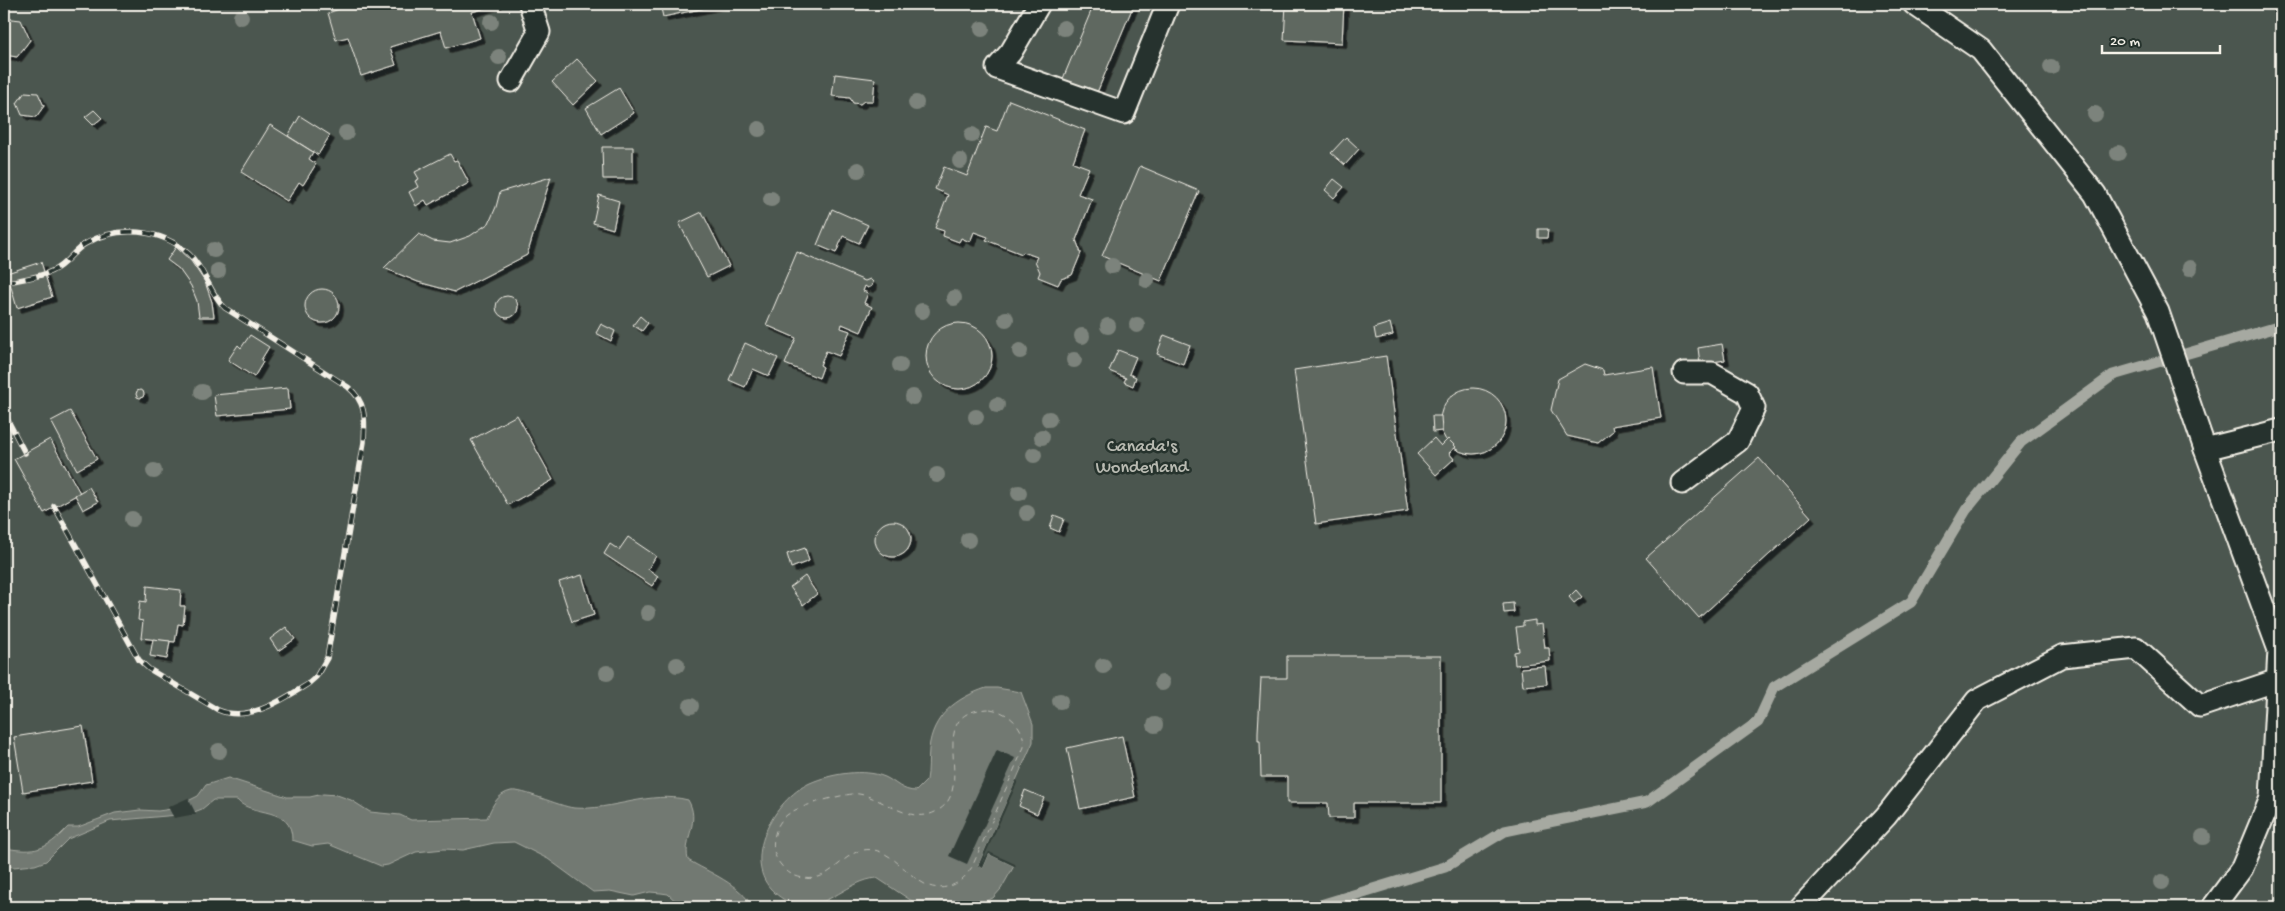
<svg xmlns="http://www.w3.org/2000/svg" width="2285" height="911" font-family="'Gochi Hand',sans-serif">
	<defs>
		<filter id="shadow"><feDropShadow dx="4.5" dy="4.5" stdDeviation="0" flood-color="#0009"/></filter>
	</defs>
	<rect width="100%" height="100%" fill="#323e38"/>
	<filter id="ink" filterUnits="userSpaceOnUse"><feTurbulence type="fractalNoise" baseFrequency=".02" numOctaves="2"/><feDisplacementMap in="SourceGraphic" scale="10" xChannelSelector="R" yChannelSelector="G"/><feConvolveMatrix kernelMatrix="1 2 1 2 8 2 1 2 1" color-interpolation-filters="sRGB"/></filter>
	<g filter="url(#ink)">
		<rect fill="#4c564f" stroke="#a0a49c" x="4" y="4" width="2277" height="903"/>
		<g fill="#727972" stroke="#a6a9a1">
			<path d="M986 688H997L1021 692 1033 724V742L978 866 983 868 989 854 1014 866 1001 889 993 898 972 907H921L877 878C849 880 828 909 799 905 790 904 782 899 775 893 739 862 774 799 810 783 830 774 864 768 885 777 896 782 902 791 916 791L927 780C929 770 928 760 929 749 932 716 956 698 986 688Z"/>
			<path d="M228 778 287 797H310L323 794 337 795 351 800 370 812 400 815 411 820 487 818C492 806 497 794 511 791 523 789 558 806 574 808 612 811 650 790 688 800 701 822 683 837 688 860 708 872 742 885 752 907H682L668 894 661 893 650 892 634 896 610 891 593 892 548 859 514 842 494 843 463 850 444 849 416 852 388 865 381 866 328 844 312 846 292 840C293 805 251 817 237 800H213L202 809 189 814 110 821 68 839 46 861 35 865 13 867 4 865V848C36 853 45 851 68 827H78L115 813 140 810 158 811 172 809 198 796 206 785Z"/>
		</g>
		<g fill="#323e38">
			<polygon points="997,750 1015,758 967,864 949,856"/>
			<polygon points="1016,780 1018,781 981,864 989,852 1015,864 1016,867 989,854 983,868 978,866"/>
			<polygon points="188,798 196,814 174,818 168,807"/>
		</g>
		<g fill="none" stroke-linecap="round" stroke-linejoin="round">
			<polyline stroke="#a6a9a1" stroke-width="11" points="1314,907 1445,867 1505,831 1647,802 1758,722 1774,687 1911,602 1966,510 2021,442 2113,375 2281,326"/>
			<path stroke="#babbb3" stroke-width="1" stroke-dasharray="6 5" stroke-linecap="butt" d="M990 709C1009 712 1025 727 1024 747L972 867C966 876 960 883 950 886 918 897 902 855 874 850 844 845 834 883 804 878 795 877 787 873 781 865 773 856 772 845 775 834 777 825 783 817 790 813 799 806 848 792 859 794 884 798 911 826 937 811 979 788 920 710 990 709Z"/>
		</g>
		<g fill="#5f6861" stroke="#f4f1e8" filter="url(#shadow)">
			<polygon points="338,4 498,4 472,12 480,38 446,48 441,31 390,47 396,65 361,76 348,37 336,40 328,13 339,9"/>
			<polygon points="660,4 724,4 663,17"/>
			<polygon points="1094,4 1134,4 1096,95 1062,81"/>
			<polygon points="1286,4 1344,4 1342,43 1284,40"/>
			<polygon points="4,18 21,20 30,40 17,57 4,55"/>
			<polygon points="577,59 598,81 573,105 552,82"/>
			<polygon points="835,74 875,79 873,101 864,101 860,104 853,103 850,98 832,96"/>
			<polygon points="619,88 634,113 601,134 586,108"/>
			<polygon points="25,92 38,93 44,106 36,117 22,115 17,103"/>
			<polygon points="1009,100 1085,130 1073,162 1089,168 1078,194 1092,199 1076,240 1081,253 1072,275 1061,279 1058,285 1038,277 1040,272 1035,261 1037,257 1023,252 1022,254 986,240 988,237 974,232 970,242 961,238 959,242 943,236 944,231 935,228 948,195 935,189 944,167 967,176 986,127 997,131"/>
			<polygon points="94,110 102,118 93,125 85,117"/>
			<polygon points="300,116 330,135 318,155 288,136"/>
			<polygon points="270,125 313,152 309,159 316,164 303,185 299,182 287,201 241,172"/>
			<polygon points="1346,137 1359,149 1345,165 1331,153"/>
			<polygon points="602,147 633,147 633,179 603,179"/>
			<polygon points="450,154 454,161 457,160 469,183 428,205 425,200 416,206 409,192 418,187 415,181 419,179 415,172"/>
			<polygon points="1140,166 1199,191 1161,281 1102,256"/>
			<polygon points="551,177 527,255 455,292 418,282 384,268 419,234 433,241 450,243 470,236 489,223 496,207 500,192"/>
			<polygon points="1334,179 1344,187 1334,198 1325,190"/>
			<polygon points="599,195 619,201 613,229 593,223"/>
			<polygon points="832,209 868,225 859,243 843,236 836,253 817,245"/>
			<polygon points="702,212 729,266 707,277 679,223"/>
			<polygon points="1538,229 1548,229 1547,238 1538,238"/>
			<polygon points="176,247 191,261 205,282 212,302 214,317 199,317 197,301 191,286 179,269 167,260"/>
			<polygon points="797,252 865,281 870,279 873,282 872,286 868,288 865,286 863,291 868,293 864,303 872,307 861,332 842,324 841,328 850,331 839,356 826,351 820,365 823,367 819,378 785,364 796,338 766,325"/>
			<polygon points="41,262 52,297 17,308 7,273"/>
			<circle cx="322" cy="306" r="17"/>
			<circle cx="507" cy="307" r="11"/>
			<polygon points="640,316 648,323 642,331 633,325"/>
			<polygon points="1390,323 1393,335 1376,339 1374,328"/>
			<circle cx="959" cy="356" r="33"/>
			<polygon points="601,324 615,331 611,341 596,333"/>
			<polygon points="250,335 269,347 261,360 263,362 254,377 228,360 238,345 241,348"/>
			<polygon points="1164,335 1190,345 1183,364 1157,354"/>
			<polygon points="745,343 778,358 769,376 753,369 745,387 729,380"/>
			<polygon points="1722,344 1725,360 1700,364 1698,348"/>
			<polygon points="1118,350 1136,357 1129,374 1136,377 1133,386 1124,382 1126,378 1109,371"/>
			<polygon points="1386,356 1408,511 1316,524 1294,370"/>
			<polygon points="1585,364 1603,370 1604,375 1653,367 1661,418 1612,426 1613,431 1598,443 1567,436 1551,410 1556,388 1558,379"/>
			<polygon points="288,388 290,409 217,416 214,395"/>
			<circle cx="1473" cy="421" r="33"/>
			<circle cx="140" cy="394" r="4"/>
			<polygon points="70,411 97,459 77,470 51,421"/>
			<polygon points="517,415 553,480 508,505 471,440"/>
			<polygon points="1432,416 1441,416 1442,431 1433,432"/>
			<polygon points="1434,438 1441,446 1448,439 1456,447 1449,453 1454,459 1436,475 1417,454"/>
			<polygon points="50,439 80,493 44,513 14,459"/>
			<polygon points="1759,458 1811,517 1699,618 1646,558"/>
			<polygon points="89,487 98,502 83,510 75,495"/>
			<polygon points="1054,515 1064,519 1059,532 1050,528"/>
			<circle cx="893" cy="539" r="18"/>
			<polygon points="628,537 656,556 648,569 658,576 652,586 604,554 610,544 619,550"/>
			<polygon points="805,548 809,561 791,568 787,554"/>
			<polygon points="582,575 594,615 572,622 559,582"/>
			<polygon points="805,576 817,594 803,605 790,587"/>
			<polygon points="147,586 181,590 180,606 185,606 183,625 178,624 175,642 141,638 143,621 138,620 140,601 146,602"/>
			<polygon points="1576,590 1582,597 1574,603 1569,597"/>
			<polygon points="1513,603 1514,612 1504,613 1503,604"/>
			<polygon points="1535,620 1535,625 1542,624 1545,648 1549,648 1550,661 1515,665 1514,652 1519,651 1516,627 1523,626 1523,622"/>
			<polygon points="286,627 295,639 278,651 270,639"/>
			<polygon points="153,639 170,641 167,659 150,656"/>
			<polygon points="1287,656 1441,656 1441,803 1354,803 1354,818 1329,818 1328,803 1287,803 1287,777 1261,777 1260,741 1258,741 1258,732 1261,678 1287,678"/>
			<polygon points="1545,666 1547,684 1523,686 1521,668"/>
			<polygon points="83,726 92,781 23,792 14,737"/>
			<polygon points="1122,736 1135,797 1080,809 1067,748"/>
			<polygon points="1025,790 1044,798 1037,814 1019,806"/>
		</g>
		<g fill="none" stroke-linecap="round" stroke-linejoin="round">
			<defs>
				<g id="lane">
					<polyline points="1039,4 1011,52 997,68 1124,113 1168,4"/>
					<polyline points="1914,4 1981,50 2095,194 2158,312 2205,449 2279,650 2271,798 2242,868 2213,907"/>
					<polyline points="511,81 539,32 530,4"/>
					<polyline points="2205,449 2281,430"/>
					<polyline points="1682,483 1738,441 1754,408 1747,393 1712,373 1684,373"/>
					<polyline points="1801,907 1886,816 1977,700 2062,656 2136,648 2200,706 2278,680"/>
				</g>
			</defs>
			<use href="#lane" stroke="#f4f1e8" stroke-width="25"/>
			<use href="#lane" stroke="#26332d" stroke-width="21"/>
			<defs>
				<g id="rail">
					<path d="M4 283C20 279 38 278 52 271 66 265 73 251 85 244 117 225 161 228 189 254 206 271 209 292 225 308L348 387C367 402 365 420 364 442L327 658 316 677 308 684C282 700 248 723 218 710L149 669 139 660 54 506"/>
					<polyline points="4,413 25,453"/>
				</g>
			</defs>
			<use href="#rail" stroke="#f4f1e8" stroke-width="5.5"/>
			<use href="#rail" stroke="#26332d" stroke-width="4" stroke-dasharray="11" stroke-linecap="butt"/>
		</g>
		<g fill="#7c837b">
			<circle cx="241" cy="17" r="8"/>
			<circle cx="491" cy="22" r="8"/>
			<circle cx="1064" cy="28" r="8"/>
			<circle cx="982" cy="29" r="8"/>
			<circle cx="499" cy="57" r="8"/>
			<circle cx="2051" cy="67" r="8"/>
			<circle cx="916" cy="103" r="8"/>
			<circle cx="2095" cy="114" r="8"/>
			<circle cx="759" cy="129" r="8"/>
			<circle cx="346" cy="133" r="8"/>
			<circle cx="972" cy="135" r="8"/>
			<circle cx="2118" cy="153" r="8"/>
			<circle cx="960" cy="161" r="8"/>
			<circle cx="858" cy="170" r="8"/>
			<circle cx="771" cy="199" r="8"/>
			<circle cx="214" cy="250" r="8"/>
			<circle cx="1112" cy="266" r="8"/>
			<circle cx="2190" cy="268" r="8"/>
			<circle cx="218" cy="271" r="8"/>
			<circle cx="1147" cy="280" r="8"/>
			<circle cx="954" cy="298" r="8"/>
			<circle cx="922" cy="311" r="8"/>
			<circle cx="1006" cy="319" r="8"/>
			<circle cx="1137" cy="325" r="8"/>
			<circle cx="1108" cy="326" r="8"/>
			<circle cx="1082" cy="336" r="8"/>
			<circle cx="1020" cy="351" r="8"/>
			<circle cx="1074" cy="360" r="8"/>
			<circle cx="900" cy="365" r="8"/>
			<circle cx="202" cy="392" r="8"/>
			<circle cx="913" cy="397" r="8"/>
			<circle cx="997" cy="405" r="8"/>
			<circle cx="976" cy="417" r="8"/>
			<circle cx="1049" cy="419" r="8"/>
			<circle cx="1042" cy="437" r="8"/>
			<circle cx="1034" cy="455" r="8"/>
			<circle cx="154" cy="471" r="8"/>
			<circle cx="937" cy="475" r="8"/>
			<circle cx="1019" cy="493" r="8"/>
			<circle cx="1027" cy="513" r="8"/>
			<circle cx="132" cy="519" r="8"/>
			<circle cx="968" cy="540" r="8"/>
			<circle cx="648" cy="613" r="8"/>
			<circle cx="677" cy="665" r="8"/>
			<circle cx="1103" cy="666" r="8"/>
			<circle cx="607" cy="673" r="8"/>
			<circle cx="1162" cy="683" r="8"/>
			<circle cx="1060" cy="701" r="8"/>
			<circle cx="691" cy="706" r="8"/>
			<circle cx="1155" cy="725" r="8"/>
			<circle cx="219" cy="751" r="8"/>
			<circle cx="2203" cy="837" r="8"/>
			<circle cx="2162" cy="882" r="8"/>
		</g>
	</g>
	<g text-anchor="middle" stroke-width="5" stroke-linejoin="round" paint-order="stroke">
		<g font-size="18" fill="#b9bbb2" stroke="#26332d">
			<text x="1142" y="451">Canada's<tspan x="1142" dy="21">Wonderland</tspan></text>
		</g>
	</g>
	<rect width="2285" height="911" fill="none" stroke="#26332d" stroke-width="20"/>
	<rect x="10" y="10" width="2265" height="891" fill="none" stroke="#f4f1e8" stroke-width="2" filter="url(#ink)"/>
	<path d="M2102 45v8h118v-8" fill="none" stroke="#f4f1e8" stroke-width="2.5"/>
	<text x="2110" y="45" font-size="15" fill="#f4f1e8" stroke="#26332d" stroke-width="4" paint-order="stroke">20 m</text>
</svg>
